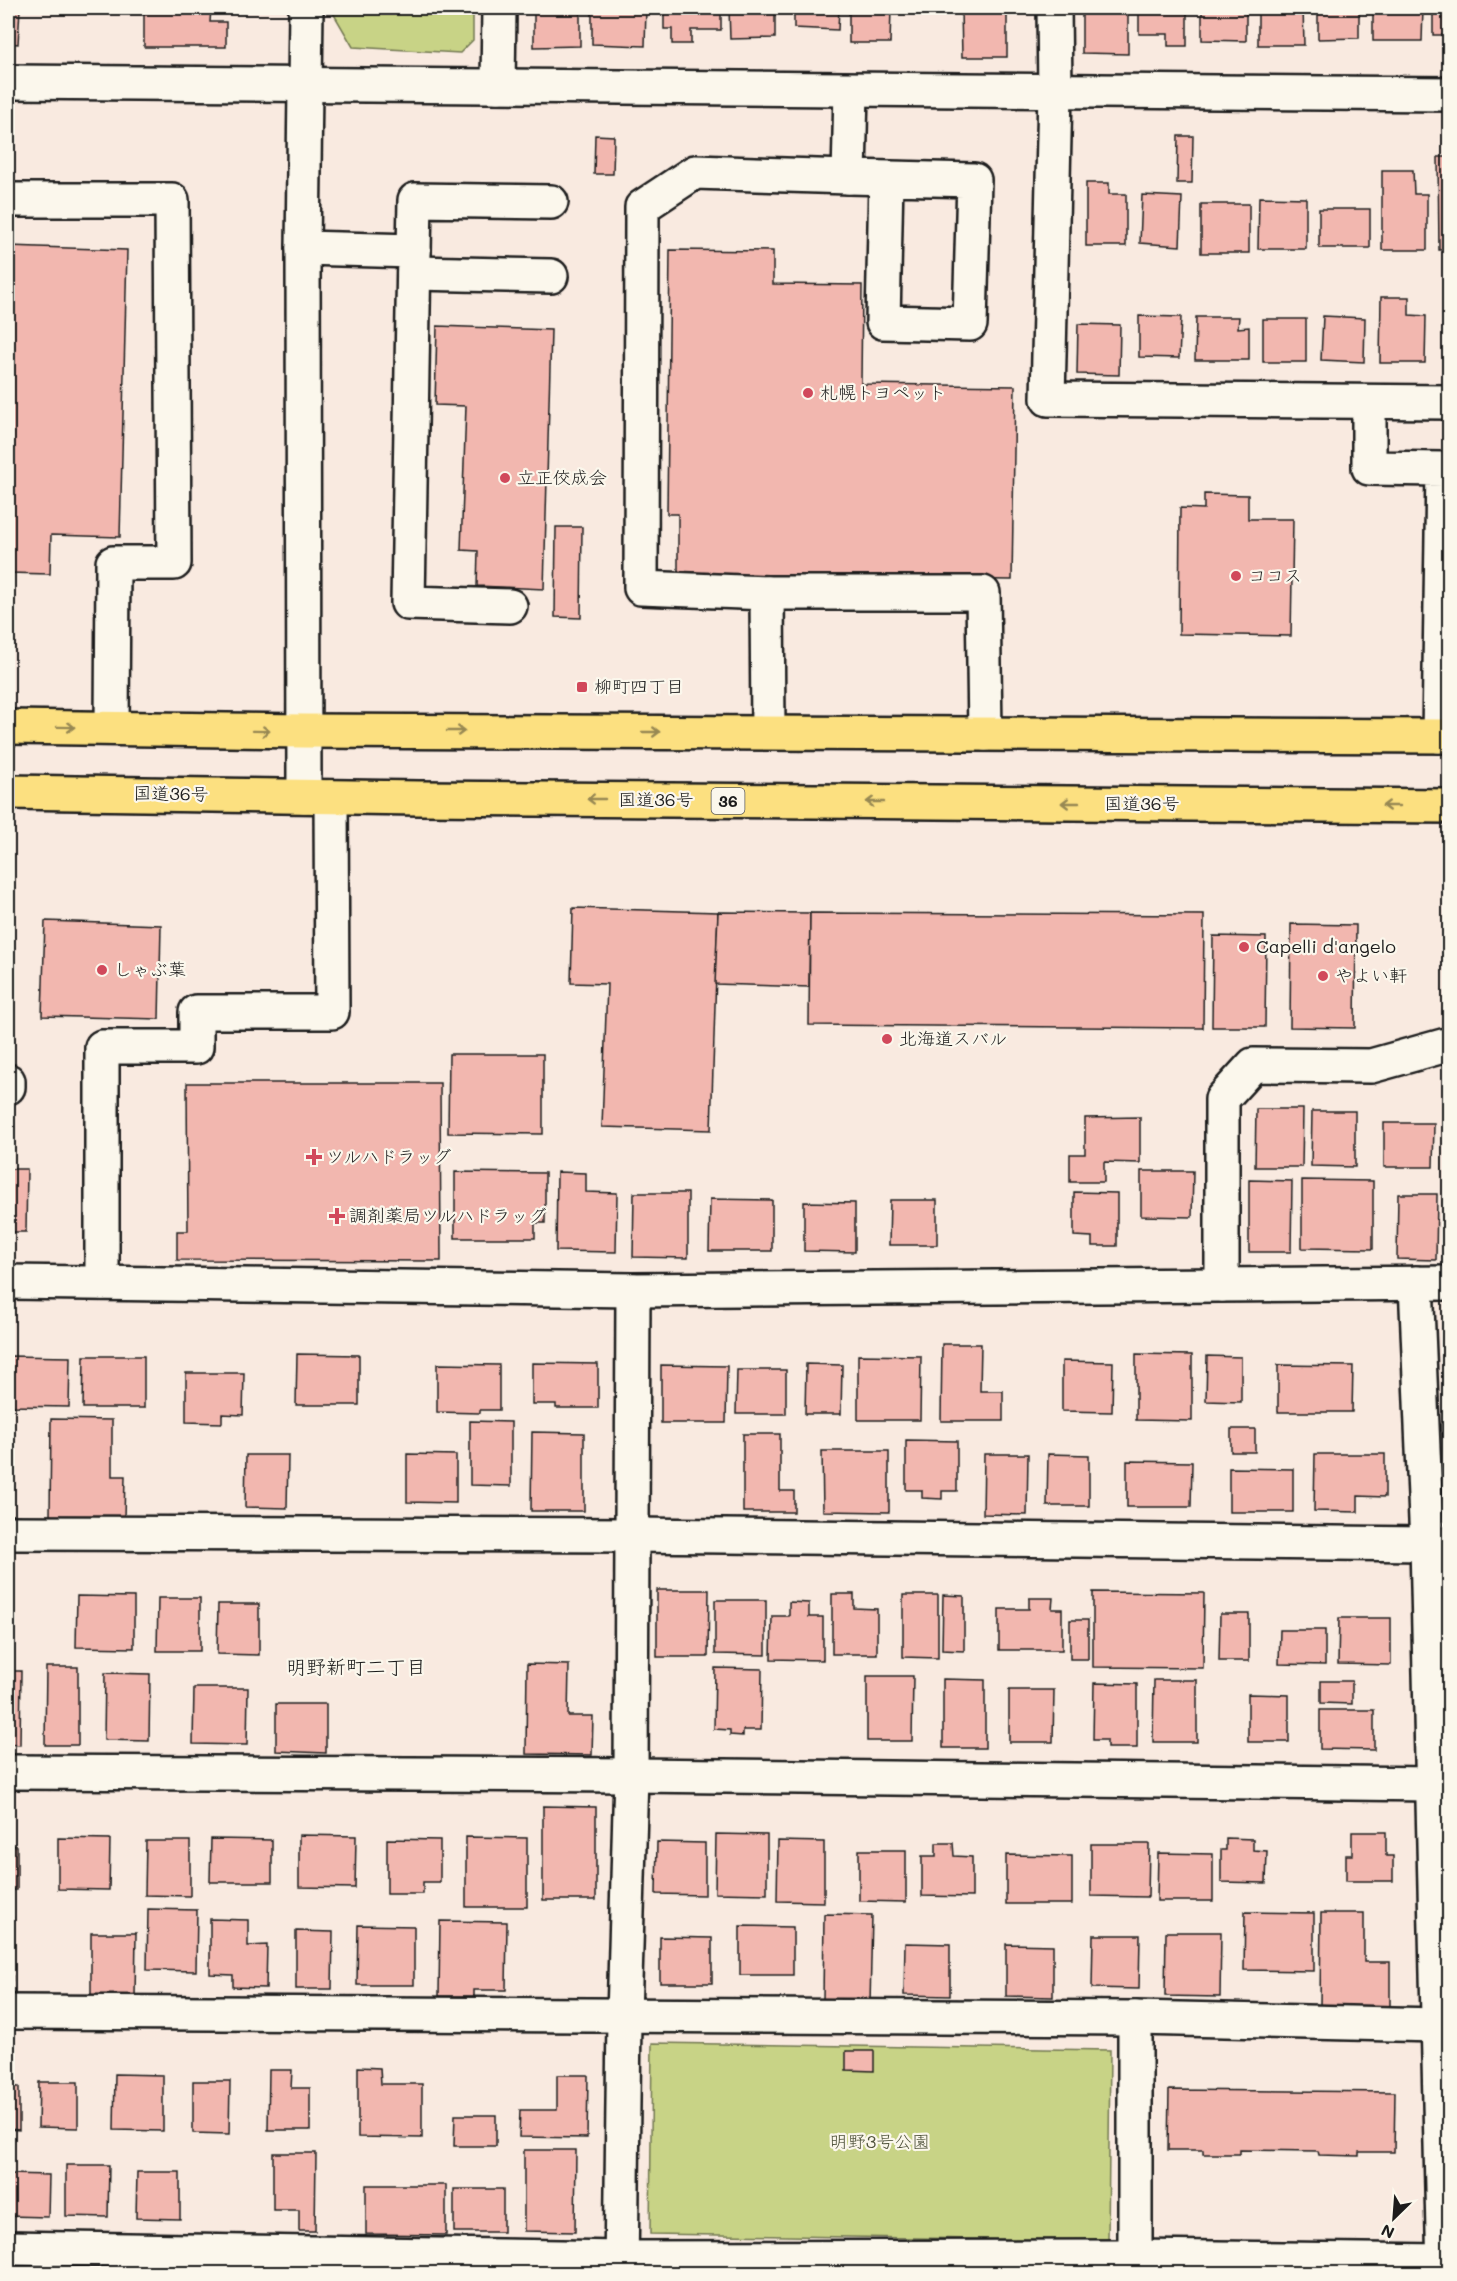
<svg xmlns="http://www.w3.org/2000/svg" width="1457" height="2281" font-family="Mali,'Klee One',sans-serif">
	<rect width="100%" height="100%" fill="#f9eae0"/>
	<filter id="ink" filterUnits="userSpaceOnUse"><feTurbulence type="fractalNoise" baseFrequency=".0167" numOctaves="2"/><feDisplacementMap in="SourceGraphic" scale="12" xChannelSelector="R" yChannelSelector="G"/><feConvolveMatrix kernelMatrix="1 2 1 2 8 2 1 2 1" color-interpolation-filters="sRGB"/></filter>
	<g filter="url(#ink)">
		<g fill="#c8d386" stroke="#727851" stroke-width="1.5">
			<polygon points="332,8 473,8 473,40 460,53 353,47 332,11"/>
			<polygon points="652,2043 1110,2050 1108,2241 650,2234"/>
		</g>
		<g fill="#f2b7af" stroke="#1c1c1c" stroke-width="1.5">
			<polygon points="8,8 20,8 18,44 8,43"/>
			<polygon points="144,8 211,8 210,22 226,22 226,47 144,47"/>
			<polygon points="534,8 580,8 580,46 534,47"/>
			<polygon points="592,8 646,8 645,46 592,44"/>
			<polygon points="664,8 721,8 721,30 691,30 691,44 672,44 672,29 664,29"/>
			<polygon points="729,8 775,8 775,38 730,39"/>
			<polygon points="794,8 839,8 838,30 794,28"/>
			<polygon points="849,8 891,8 890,43 849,43"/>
			<polygon points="961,8 1007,8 1007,57 962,57"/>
			<polygon points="1082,8 1128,8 1128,54 1082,53"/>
			<polygon points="1139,8 1187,8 1187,46 1168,46 1168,34 1139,34"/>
			<polygon points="1202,8 1246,8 1246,41 1202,40"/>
			<polygon points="1258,8 1303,8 1304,45 1258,45"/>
			<polygon points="1318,8 1359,8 1359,38 1318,39"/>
			<polygon points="1373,8 1423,8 1422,41 1373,41"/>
			<rect x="1433" y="8" width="17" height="27"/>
			<polygon points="595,135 614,136 613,174 594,174"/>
			<polygon points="1178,136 1193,136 1192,183 1177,183"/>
			<polygon points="1438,157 1450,157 1450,250 1439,250"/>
			<polygon points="1382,170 1413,170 1414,194 1427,194 1427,250 1382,250"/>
			<polygon points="1086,183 1109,183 1109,194 1126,194 1126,246 1086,246"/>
			<polygon points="1142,195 1182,197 1180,246 1140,243"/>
			<polygon points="1259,197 1306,198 1306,249 1258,249"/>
			<rect x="1201" y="204" width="48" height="49"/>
			<rect x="1319" y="209" width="51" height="39"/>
			<polygon points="8,246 127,250 120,537 51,535 50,574 8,573"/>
			<polygon points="670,250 773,251 773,284 862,285 861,384 1015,386 1012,580 678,576 678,514 667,514"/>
			<polygon points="1448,281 1450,281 1450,356 1447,356"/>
			<polygon points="1381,297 1409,297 1409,315 1426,316 1425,363 1380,363"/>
			<polygon points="1139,316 1181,317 1179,358 1139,357"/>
			<polygon points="1323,316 1365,318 1364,362 1321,360"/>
			<polygon points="1196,317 1239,317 1238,328 1249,327 1249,360 1195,360"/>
			<rect x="1263" y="319" width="43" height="43"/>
			<polygon points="1078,324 1120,325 1119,375 1077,374"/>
			<polygon points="437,326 551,330 544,589 477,586 478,551 461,550 466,406 435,405"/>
			<polygon points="1204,494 1248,495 1248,519 1293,519 1291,636 1179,634 1180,508 1204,509"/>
			<polygon points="556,527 582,527 581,618 555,617"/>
			<polygon points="573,908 718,912 711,1130 602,1127 607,984 571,983"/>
			<polygon points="718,912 810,913 809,987 715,984"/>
			<polygon points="810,913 1204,915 1203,1028 809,1025"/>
			<polygon points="45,921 161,925 159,1019 42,1016"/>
			<polygon points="1291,924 1356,925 1355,1028 1290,1027"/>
			<polygon points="1213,936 1266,937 1265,1027 1212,1027"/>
			<polygon points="449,1054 543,1054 543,1134 448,1133"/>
			<polygon points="187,1083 440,1083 441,1261 177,1260 177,1231 188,1231"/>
			<polygon points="1256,1109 1303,1109 1302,1167 1255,1167"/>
			<polygon points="1312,1111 1355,1111 1355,1167 1311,1166"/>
			<polygon points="1140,1117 1140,1163 1104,1162 1104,1182 1070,1182 1070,1154 1085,1154 1085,1118"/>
			<polygon points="1384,1123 1434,1123 1433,1167 1384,1167"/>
			<polygon points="8,1169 27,1169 26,1232 8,1232"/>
			<polygon points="1141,1171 1193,1171 1192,1217 1141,1216"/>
			<polygon points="455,1172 545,1173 545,1223 535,1223 535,1238 455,1238"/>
			<polygon points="557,1172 586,1173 586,1192 617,1193 616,1252 556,1251"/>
			<polygon points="1249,1180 1292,1181 1291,1252 1249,1252"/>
			<polygon points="1302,1180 1373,1181 1373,1249 1302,1248"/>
			<polygon points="1074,1192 1117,1193 1117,1246 1092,1246 1092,1237 1074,1236"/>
			<polygon points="634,1193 688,1193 688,1258 633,1257"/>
			<polygon points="1398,1194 1437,1194 1436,1260 1397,1259"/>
			<polygon points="710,1199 772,1200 772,1251 709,1251"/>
			<polygon points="890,1200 937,1200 937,1245 889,1245"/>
			<rect x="1443" y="1201" width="7" height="56"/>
			<polygon points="804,1202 855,1203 855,1252 804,1251"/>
			<polygon points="942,1344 981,1344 980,1391 1003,1391 1003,1421 941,1421"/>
			<polygon points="297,1354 359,1355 359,1405 296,1405"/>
			<polygon points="1136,1354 1192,1355 1192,1421 1136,1420"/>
			<polygon points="858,1355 921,1356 920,1420 858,1420"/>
			<polygon points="8,1356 70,1357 69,1407 8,1406"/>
			<polygon points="84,1356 144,1356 144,1408 83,1408"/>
			<polygon points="1207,1356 1241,1357 1241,1402 1206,1401"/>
			<polygon points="1062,1361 1113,1362 1112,1412 1062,1411"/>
			<polygon points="532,1363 598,1364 598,1408 556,1408 556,1404 532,1404"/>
			<polygon points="437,1364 499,1365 499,1410 480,1410 480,1413 437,1412"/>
			<polygon points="806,1364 842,1365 841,1414 805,1414"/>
			<polygon points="661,1365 727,1366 726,1423 661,1423"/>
			<polygon points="1278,1365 1353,1366 1352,1412 1278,1412"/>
			<polygon points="737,1370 786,1370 786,1414 736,1414"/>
			<polygon points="186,1373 244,1373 243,1415 222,1414 222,1423 186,1422"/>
			<rect x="1447" y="1378" width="3" height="58"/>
			<polygon points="51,1419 112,1420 112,1476 125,1476 124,1518 50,1517"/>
			<polygon points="470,1421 511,1422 511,1486 470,1485"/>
			<rect x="1231" y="1429" width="24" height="23"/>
			<polygon points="532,1432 584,1433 584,1511 531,1511"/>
			<polygon points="743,1434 780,1434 780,1491 794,1491 794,1512 743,1512"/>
			<polygon points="906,1440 957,1441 957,1491 942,1491 942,1499 922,1498 922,1490 906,1490"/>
			<polygon points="822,1451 889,1451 889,1512 823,1511"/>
			<polygon points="407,1454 456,1455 456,1503 407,1502"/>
			<polygon points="984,1454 1028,1454 1027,1515 983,1514"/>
			<polygon points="1048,1454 1089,1455 1089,1506 1047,1506"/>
			<polygon points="1315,1454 1385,1454 1385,1497 1358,1496 1358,1512 1314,1511"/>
			<polygon points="246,1455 288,1455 287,1508 245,1507"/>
			<polygon points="1127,1461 1192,1462 1191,1507 1127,1507"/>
			<polygon points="1229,1468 1293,1469 1293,1512 1229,1512"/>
			<polygon points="657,1590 709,1590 708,1657 657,1657"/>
			<polygon points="1093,1592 1204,1593 1203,1668 1093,1667"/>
			<polygon points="832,1594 854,1594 854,1608 877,1609 877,1654 832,1654"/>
			<polygon points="903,1595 938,1595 938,1658 903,1657"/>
			<polygon points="943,1595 964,1596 964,1651 942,1650"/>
			<polygon points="77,1596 134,1597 134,1648 76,1647"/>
			<polygon points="158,1598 200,1598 200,1651 157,1651"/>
			<polygon points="1029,1598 1053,1598 1052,1609 1062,1609 1062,1650 999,1650 999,1609 1029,1609"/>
			<polygon points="715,1600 766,1600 766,1655 715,1654"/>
			<polygon points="789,1602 809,1603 809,1617 823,1617 823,1660 771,1659 772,1616 789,1616"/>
			<polygon points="218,1604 259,1604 259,1655 217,1654"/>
			<polygon points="1220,1614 1249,1614 1249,1661 1219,1661"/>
			<polygon points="1339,1618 1391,1618 1391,1665 1338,1664"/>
			<rect x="1070" y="1620" width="18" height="39"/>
			<polygon points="1280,1630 1325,1630 1325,1665 1279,1664"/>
			<polygon points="527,1664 569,1665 568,1716 593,1716 592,1755 526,1754"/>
			<polygon points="46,1667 78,1667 78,1745 45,1745"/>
			<polygon points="715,1668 762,1669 761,1730 743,1730 743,1736 730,1735 730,1730 714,1729"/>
			<polygon points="8,1671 21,1671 20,1745 8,1744"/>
			<polygon points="105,1673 150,1674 149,1741 104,1740"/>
			<polygon points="867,1676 913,1676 912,1741 867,1741"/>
			<polygon points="943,1679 985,1680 985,1748 943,1748"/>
			<polygon points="1154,1680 1197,1680 1197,1742 1153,1742"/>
			<polygon points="1321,1681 1352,1681 1352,1704 1321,1703"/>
			<polygon points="1094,1683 1137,1684 1137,1748 1107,1748 1107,1740 1093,1740"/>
			<polygon points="194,1688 248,1688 247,1745 193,1744"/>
			<polygon points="1009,1690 1054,1690 1053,1742 1009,1742"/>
			<polygon points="1248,1694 1289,1695 1289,1742 1248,1742"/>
			<polygon points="276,1704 326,1704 326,1753 276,1751"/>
			<polygon points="1320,1710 1374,1710 1374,1750 1320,1749"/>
			<polygon points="543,1806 596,1807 596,1900 543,1900"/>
			<polygon points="1352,1832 1386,1832 1386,1856 1393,1856 1393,1881 1346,1881 1346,1855 1352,1855"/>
			<polygon points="716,1834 767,1835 767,1894 715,1893"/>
			<polygon points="299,1835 356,1836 355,1888 299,1887"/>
			<polygon points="466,1837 527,1838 527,1907 466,1907"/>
			<polygon points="58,1838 110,1839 109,1890 58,1889"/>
			<polygon points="1226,1838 1253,1839 1253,1850 1267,1851 1266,1883 1221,1882 1221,1850 1226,1850"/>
			<polygon points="211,1839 272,1840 272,1882 210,1882"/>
			<polygon points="387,1839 440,1840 440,1882 423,1882 423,1894 387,1894"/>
			<polygon points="146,1841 190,1841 190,1896 145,1895"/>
			<polygon points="778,1841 824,1842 824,1902 777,1901"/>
			<polygon points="657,1842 705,1843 705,1895 656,1894"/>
			<polygon points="936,1843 953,1843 954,1856 972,1857 972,1897 922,1896 922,1856 936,1856"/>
			<polygon points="1091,1844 1149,1844 1148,1897 1091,1896"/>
			<polygon points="8,1845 17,1846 17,1890 8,1890"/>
			<polygon points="859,1850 906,1850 906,1902 859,1901"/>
			<polygon points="1158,1853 1213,1854 1213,1901 1157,1901"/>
			<polygon points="1006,1855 1072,1856 1072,1904 1006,1904"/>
			<polygon points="148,1909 197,1910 196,1971 147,1970"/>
			<polygon points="1245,1912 1314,1913 1314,1971 1244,1970"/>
			<polygon points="1321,1913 1364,1913 1364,1962 1390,1962 1390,2008 1320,2007"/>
			<polygon points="824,1914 872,1915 870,2004 823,2003"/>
			<polygon points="8,1917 13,1917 12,1987 8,1987"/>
			<polygon points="210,1919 248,1920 248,1946 267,1945 266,1988 233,1987 233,1975 210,1974"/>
			<polygon points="440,1921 507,1922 506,1990 474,1990 474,1996 439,1996"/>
			<polygon points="358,1925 414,1926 414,1985 357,1985"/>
			<polygon points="740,1926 793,1927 793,1975 740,1975"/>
			<polygon points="296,1931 333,1932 332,1989 296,1989"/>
			<polygon points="1166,1932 1221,1932 1220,1997 1165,1996"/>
			<polygon points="91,1933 136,1933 135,1997 91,1996"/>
			<polygon points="1093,1935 1140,1935 1139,1989 1092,1988"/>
			<polygon points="660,1937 712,1938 712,1983 660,1983"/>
			<polygon points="905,1943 950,1944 950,1996 904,1995"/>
			<polygon points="1006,1944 1053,1945 1053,1997 1006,1996"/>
			<polygon points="846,2051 874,2051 874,2071 846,2070"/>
			<polygon points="358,2067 380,2068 381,2084 422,2084 422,2138 358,2137"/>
			<polygon points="269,2070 292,2070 291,2088 310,2088 310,2130 268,2130"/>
			<polygon points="115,2074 163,2075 163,2131 114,2130"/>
			<polygon points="557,2075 588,2075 587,2138 519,2137 520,2110 557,2110"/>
			<polygon points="193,2081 230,2081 229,2134 193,2133"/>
			<polygon points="39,2082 78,2082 78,2128 38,2127"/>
			<polygon points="8,2087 19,2087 19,2130 8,2129"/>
			<polygon points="1169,2090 1395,2092 1394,2152 1359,2152 1359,2156 1319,2155 1318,2151 1240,2150 1240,2154 1203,2154 1203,2150 1168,2150"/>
			<polygon points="455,2115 496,2115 496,2146 454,2146"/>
			<polygon points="524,2150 576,2150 575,2232 524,2231"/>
			<polygon points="273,2153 316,2153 315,2231 299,2231 299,2210 273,2210"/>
			<polygon points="66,2165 109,2165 108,2217 66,2216"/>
			<polygon points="137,2172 180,2172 180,2219 136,2218"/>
			<polygon points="8,2174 49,2175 48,2217 8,2216"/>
			<polygon points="366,2185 446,2185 446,2235 366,2234"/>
			<rect x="454" y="2189" width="49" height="43"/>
		</g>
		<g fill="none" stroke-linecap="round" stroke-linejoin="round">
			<defs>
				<g id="minor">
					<polyline points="1054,8 1055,92 1048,399 1450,402"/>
					<polyline points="8,82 1450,94"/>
					<polyline points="498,86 499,8"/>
					<polyline points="851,90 849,177 974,180 970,324 883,322 886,178"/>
					<polyline points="8,200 172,200 174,563 113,563 112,728"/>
					<polyline points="303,248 414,251 408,603 510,606"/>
					<polyline points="414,251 415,200 551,202"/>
					<polyline points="414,273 551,276"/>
					<polyline points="1369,402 1369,468 1443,469 1439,736"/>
					<polyline points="767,593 641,588 642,207 695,172 849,177"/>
					<polyline points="768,732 767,593 983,593 985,734"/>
					<polyline points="304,796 303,248 306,8"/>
					<polyline points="8,1081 8,1087"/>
					<polyline points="8,1282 633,1290 1450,1283"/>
					<polyline points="102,1283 102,1047 196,1047 196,1012 332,1012 331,797"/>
					<polyline points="1416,1283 1427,1544 1444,2274"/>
					<polyline points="1222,1285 1222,1099 1253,1065 1371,1066 1450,1044"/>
					<polyline points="8,1533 632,1535 1427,1544"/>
					<polyline points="8,1772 631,1775 1433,1784"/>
					<polyline points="8,2012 1135,2018 1438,2025"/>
					<polyline points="8,2248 621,2258 1135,2257 1444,2261"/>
					<polyline points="1135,2257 1135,2018"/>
					<polyline points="621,2274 624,2016 631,1775 633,1290"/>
				</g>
				<g id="highway">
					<polyline points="8,727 304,731 1450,736"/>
					<polyline points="8,792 419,798 1450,806"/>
				</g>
			</defs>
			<use href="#minor" stroke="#1c1c1c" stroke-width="38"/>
			<use href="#highway" stroke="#1c1c1c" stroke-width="38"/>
			<use href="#minor" stroke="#fbf7ec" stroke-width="33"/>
			<use href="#highway" stroke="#fce080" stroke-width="33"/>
		</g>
		<defs><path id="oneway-shaft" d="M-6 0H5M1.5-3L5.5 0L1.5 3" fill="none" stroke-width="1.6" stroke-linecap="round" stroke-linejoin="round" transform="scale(1.5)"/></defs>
		<g stroke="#978853">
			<use href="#oneway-shaft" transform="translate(66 727) rotate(1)"/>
			<use href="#oneway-shaft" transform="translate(261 731) rotate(1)"/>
			<use href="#oneway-shaft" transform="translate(456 731)"/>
			<use href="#oneway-shaft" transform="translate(651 732)"/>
			<use href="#oneway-shaft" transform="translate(596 799) rotate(-180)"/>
			<use href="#oneway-shaft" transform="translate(875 802) rotate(-180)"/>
			<use href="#oneway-shaft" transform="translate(1070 803) rotate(-180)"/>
			<use href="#oneway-shaft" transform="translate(1391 806) rotate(-180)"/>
		</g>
	</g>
	<g fill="#d1495b" stroke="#fbf7ec" stroke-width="2">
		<circle cx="808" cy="393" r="6"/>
		<circle cx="505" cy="478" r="6"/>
		<circle cx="1236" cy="576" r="6"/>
		<rect x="576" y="681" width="12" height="12" rx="3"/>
		<circle cx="1244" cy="947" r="6"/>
		<circle cx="102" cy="970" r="6"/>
		<circle cx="1323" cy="976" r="6"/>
		<circle cx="887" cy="1039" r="6"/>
		<path d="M311 1148h6v6h6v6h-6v6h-6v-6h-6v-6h6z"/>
		<path d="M334 1207h6v6h6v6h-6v6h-6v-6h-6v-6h6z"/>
	</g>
	<g text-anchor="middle" stroke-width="4.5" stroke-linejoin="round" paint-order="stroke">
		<rect fill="#fbf7ec" stroke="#5f5e5a" stroke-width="1.5" x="711.5" y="788" width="33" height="26" rx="4.5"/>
		<g font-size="16" font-weight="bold" fill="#1c1c1c">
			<text x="728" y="807">36</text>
		</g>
		<g font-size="18" fill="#1c1c1c" stroke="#fbf7ec" text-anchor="start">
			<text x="820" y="399">札幌トヨペット</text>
			<text x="517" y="484">立正佼成会</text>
			<text x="1248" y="582">ココス</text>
			<text x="594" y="693">柳町四丁目</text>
			<text x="1256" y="953">Capelli d'angelo</text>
			<text x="114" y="976">しゃぶ葉</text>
			<text x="1335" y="982">やよい軒</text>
			<text x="899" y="1045">北海道スバル</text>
			<text x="326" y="1163">ツルハドラッグ</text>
			<text x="349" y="1222">調剤薬局ツルハドラッグ</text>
		</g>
		<g font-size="18" fill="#1c1c1c" stroke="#fbf7ec">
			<text transform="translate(171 794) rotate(1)" y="6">国道36号</text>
			<text x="656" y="806">国道36号</text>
			<text x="1142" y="810">国道36号</text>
		</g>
		<g font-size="18" fill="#50533c" stroke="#fbf7ec">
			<text x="880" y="2148">明野3号公園</text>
		</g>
		<g font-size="20" fill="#1c1c1c" stroke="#fbf7ec">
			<text x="356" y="1674">明野新町二丁目</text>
		</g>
	</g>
	<rect width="1457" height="2281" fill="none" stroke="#fbf7ec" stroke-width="30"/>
	<rect x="15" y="15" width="1427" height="2251" fill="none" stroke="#1c1c1c" stroke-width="2" filter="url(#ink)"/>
	<g transform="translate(1394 2218) rotate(205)" stroke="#fbf7ec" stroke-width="4.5" paint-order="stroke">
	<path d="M0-4.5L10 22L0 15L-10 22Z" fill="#1c1c1c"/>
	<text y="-9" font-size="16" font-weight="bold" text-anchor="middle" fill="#1c1c1c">N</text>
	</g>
</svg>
